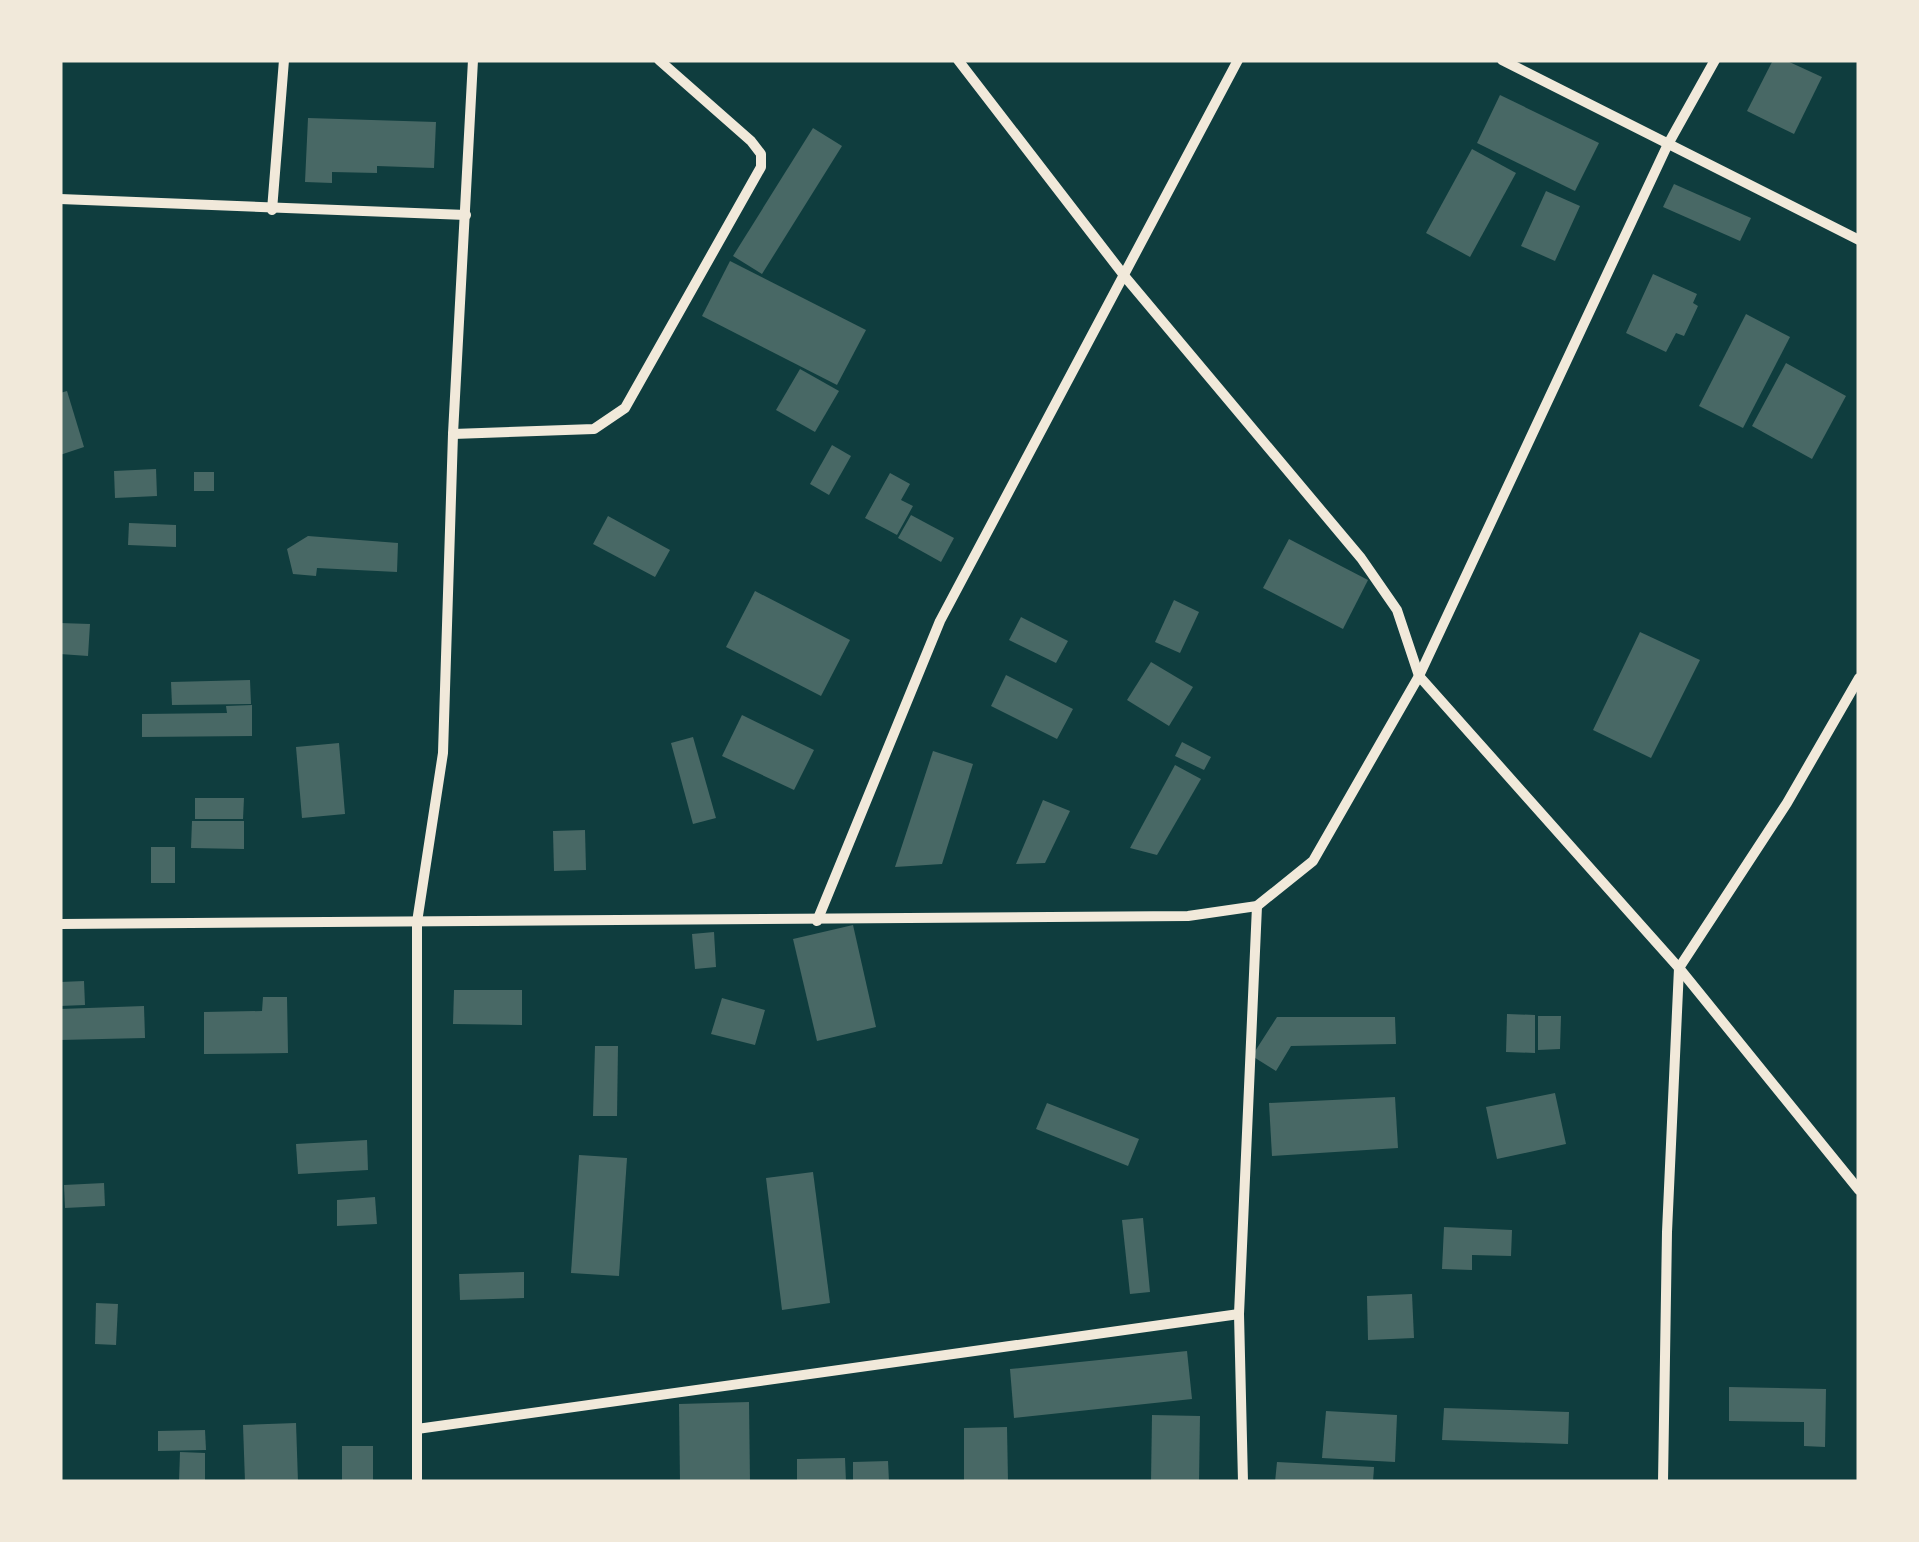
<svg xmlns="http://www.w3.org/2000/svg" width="1919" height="1542" font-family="'Titillium Web',sans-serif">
	<rect width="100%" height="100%" fill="#0f3d3e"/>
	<g fill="#486865">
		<polygon points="1773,60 1785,60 1822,77 1794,134 1747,111"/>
		<polygon points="1500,95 1599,143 1575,191 1477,143"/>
		<polygon points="308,118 436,122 434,168 377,166 377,173 332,172 332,183 305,182"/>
		<polygon points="813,128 842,146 762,274 733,256"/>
		<polygon points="1472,149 1516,173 1470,257 1426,233"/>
		<polygon points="1674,184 1751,218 1740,241 1663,207"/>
		<polygon points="1546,191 1580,206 1555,261 1521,246"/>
		<polygon points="730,261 866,330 837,385 702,316"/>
		<polygon points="1653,274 1697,294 1693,303 1698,306 1684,336 1676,333 1666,352 1626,333"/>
		<polygon points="1746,314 1790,337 1743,428 1699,406"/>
		<polygon points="1786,363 1846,396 1812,459 1752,426"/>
		<polygon points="800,369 839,391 815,432 776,410"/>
		<polygon points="67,391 84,447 60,455 60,393"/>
		<polygon points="832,445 851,456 829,495 810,484"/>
		<polygon points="156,469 157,496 115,498 114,471"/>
		<rect x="194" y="472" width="20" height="19"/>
		<polygon points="890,473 910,484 901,500 913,506 897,535 865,518"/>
		<polygon points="911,515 954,538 941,562 898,538"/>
		<polygon points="608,516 670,550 655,577 593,544"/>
		<polygon points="129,523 176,525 176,547 128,545"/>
		<polygon points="308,536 398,543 397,572 317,568 316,576 293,574 287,549"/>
		<polygon points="1289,539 1368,580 1343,629 1263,588"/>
		<polygon points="755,591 850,640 821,696 726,647"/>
		<polygon points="1174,600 1199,612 1180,653 1155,642"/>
		<polygon points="1021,617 1068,641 1056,663 1009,640"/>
		<polygon points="60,623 90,624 88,656 60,654"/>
		<polygon points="1640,632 1700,660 1651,758 1593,730"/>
		<polygon points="1151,662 1193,687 1169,726 1127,700"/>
		<polygon points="1006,675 1073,709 1057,739 991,706"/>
		<polygon points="250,680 251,704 172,705 171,682"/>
		<polygon points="252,705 252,736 142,737 142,714 227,713 226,706"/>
		<polygon points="742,715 814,750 794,790 722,756"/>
		<polygon points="693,737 716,818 693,824 671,743"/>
		<polygon points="1182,742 1211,757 1204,770 1175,756"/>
		<polygon points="339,743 345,814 302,818 296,747"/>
		<polygon points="933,751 973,764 942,864 895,867"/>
		<polygon points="1175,765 1201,779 1157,855 1130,848"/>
		<polygon points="195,798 244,798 243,819 195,819"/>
		<polygon points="1043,800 1070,811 1045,863 1016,864"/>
		<polygon points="192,821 244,821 244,849 191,848"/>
		<polygon points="585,830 586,870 554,871 553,831"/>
		<rect x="151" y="847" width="24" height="36"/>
		<polygon points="853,925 876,1027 817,1041 793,939"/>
		<polygon points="714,932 716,967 695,969 692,934"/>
		<polygon points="84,981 85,1005 60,1006 60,982"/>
		<polygon points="454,990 522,990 522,1025 453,1024"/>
		<polygon points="263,997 287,997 288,1053 204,1054 204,1012 262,1011"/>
		<polygon points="722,998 765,1010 755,1045 711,1034"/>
		<polygon points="144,1006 145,1038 60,1040 60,1009"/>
		<polygon points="1507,1014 1535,1015 1535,1053 1506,1052"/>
		<polygon points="1538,1016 1561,1016 1560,1049 1538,1050"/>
		<polygon points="1277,1017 1395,1017 1396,1044 1291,1046 1276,1071 1252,1056"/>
		<polygon points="595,1046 618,1046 617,1116 593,1116"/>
		<polygon points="1555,1093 1566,1144 1497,1159 1486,1107"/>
		<polygon points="1395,1097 1398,1148 1272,1156 1269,1103"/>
		<polygon points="1047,1103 1139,1139 1128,1166 1036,1129"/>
		<polygon points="367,1140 368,1170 298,1174 296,1144"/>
		<polygon points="579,1155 627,1158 619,1276 571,1273"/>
		<polygon points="813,1172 830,1303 782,1310 766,1178"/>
		<polygon points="104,1183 105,1206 65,1208 64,1185"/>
		<polygon points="375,1197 377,1224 337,1226 337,1200"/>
		<polygon points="1143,1218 1150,1292 1130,1294 1122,1220"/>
		<polygon points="1444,1227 1512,1230 1511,1256 1472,1255 1472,1270 1442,1269"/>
		<polygon points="524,1272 524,1298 460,1300 459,1274"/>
		<polygon points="1412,1294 1414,1338 1368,1340 1367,1296"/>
		<polygon points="96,1303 118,1304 116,1345 95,1344"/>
		<polygon points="1187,1351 1192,1399 1014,1418 1010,1369"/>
		<polygon points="1729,1387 1826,1389 1825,1447 1804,1446 1804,1422 1729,1421"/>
		<polygon points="749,1402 750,1482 680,1482 679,1404"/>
		<polygon points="1444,1408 1569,1412 1568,1444 1442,1440"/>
		<polygon points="1326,1411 1397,1415 1395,1462 1322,1458"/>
		<polygon points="1152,1415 1200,1416 1199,1482 1151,1482"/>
		<polygon points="296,1423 298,1482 245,1482 243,1425"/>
		<polygon points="1007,1427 1008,1482 964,1482 964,1428"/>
		<polygon points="205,1430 206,1450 158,1451 158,1431"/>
		<rect x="342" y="1446" width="31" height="36"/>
		<polygon points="180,1452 205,1453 205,1482 179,1482"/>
		<polygon points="845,1458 846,1482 797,1482 797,1459"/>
		<polygon points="888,1461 889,1482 853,1482 853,1462"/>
		<polygon points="1277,1462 1374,1467 1373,1482 1275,1482"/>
	</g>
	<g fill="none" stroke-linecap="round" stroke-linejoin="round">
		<g stroke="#f1e9da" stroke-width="10">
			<polyline points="958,60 1126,278 1361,558 1397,610 1419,676 1679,968 1859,1190"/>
			<polyline points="1502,60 1859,240"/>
			<polyline points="60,199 466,215"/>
			<polyline points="272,210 284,60"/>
			<polyline points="453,434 594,429 625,408 761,167 761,154 751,141 659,60"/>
			<polyline points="817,921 940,621 1238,60"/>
			<polyline points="60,924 1188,916 1257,906 1313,861 1419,676 1667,146 1715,60"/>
			<polyline points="417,1429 1239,1314"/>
			<polyline points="417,1482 417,922 443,753 453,434 473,60"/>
			<polyline points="1243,1482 1239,1314 1257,906"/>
			<polyline points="1663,1482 1667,1232 1679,968 1787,803 1859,678"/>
		</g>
	</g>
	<rect width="1919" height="1542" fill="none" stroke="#f1e9da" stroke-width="125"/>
</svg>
